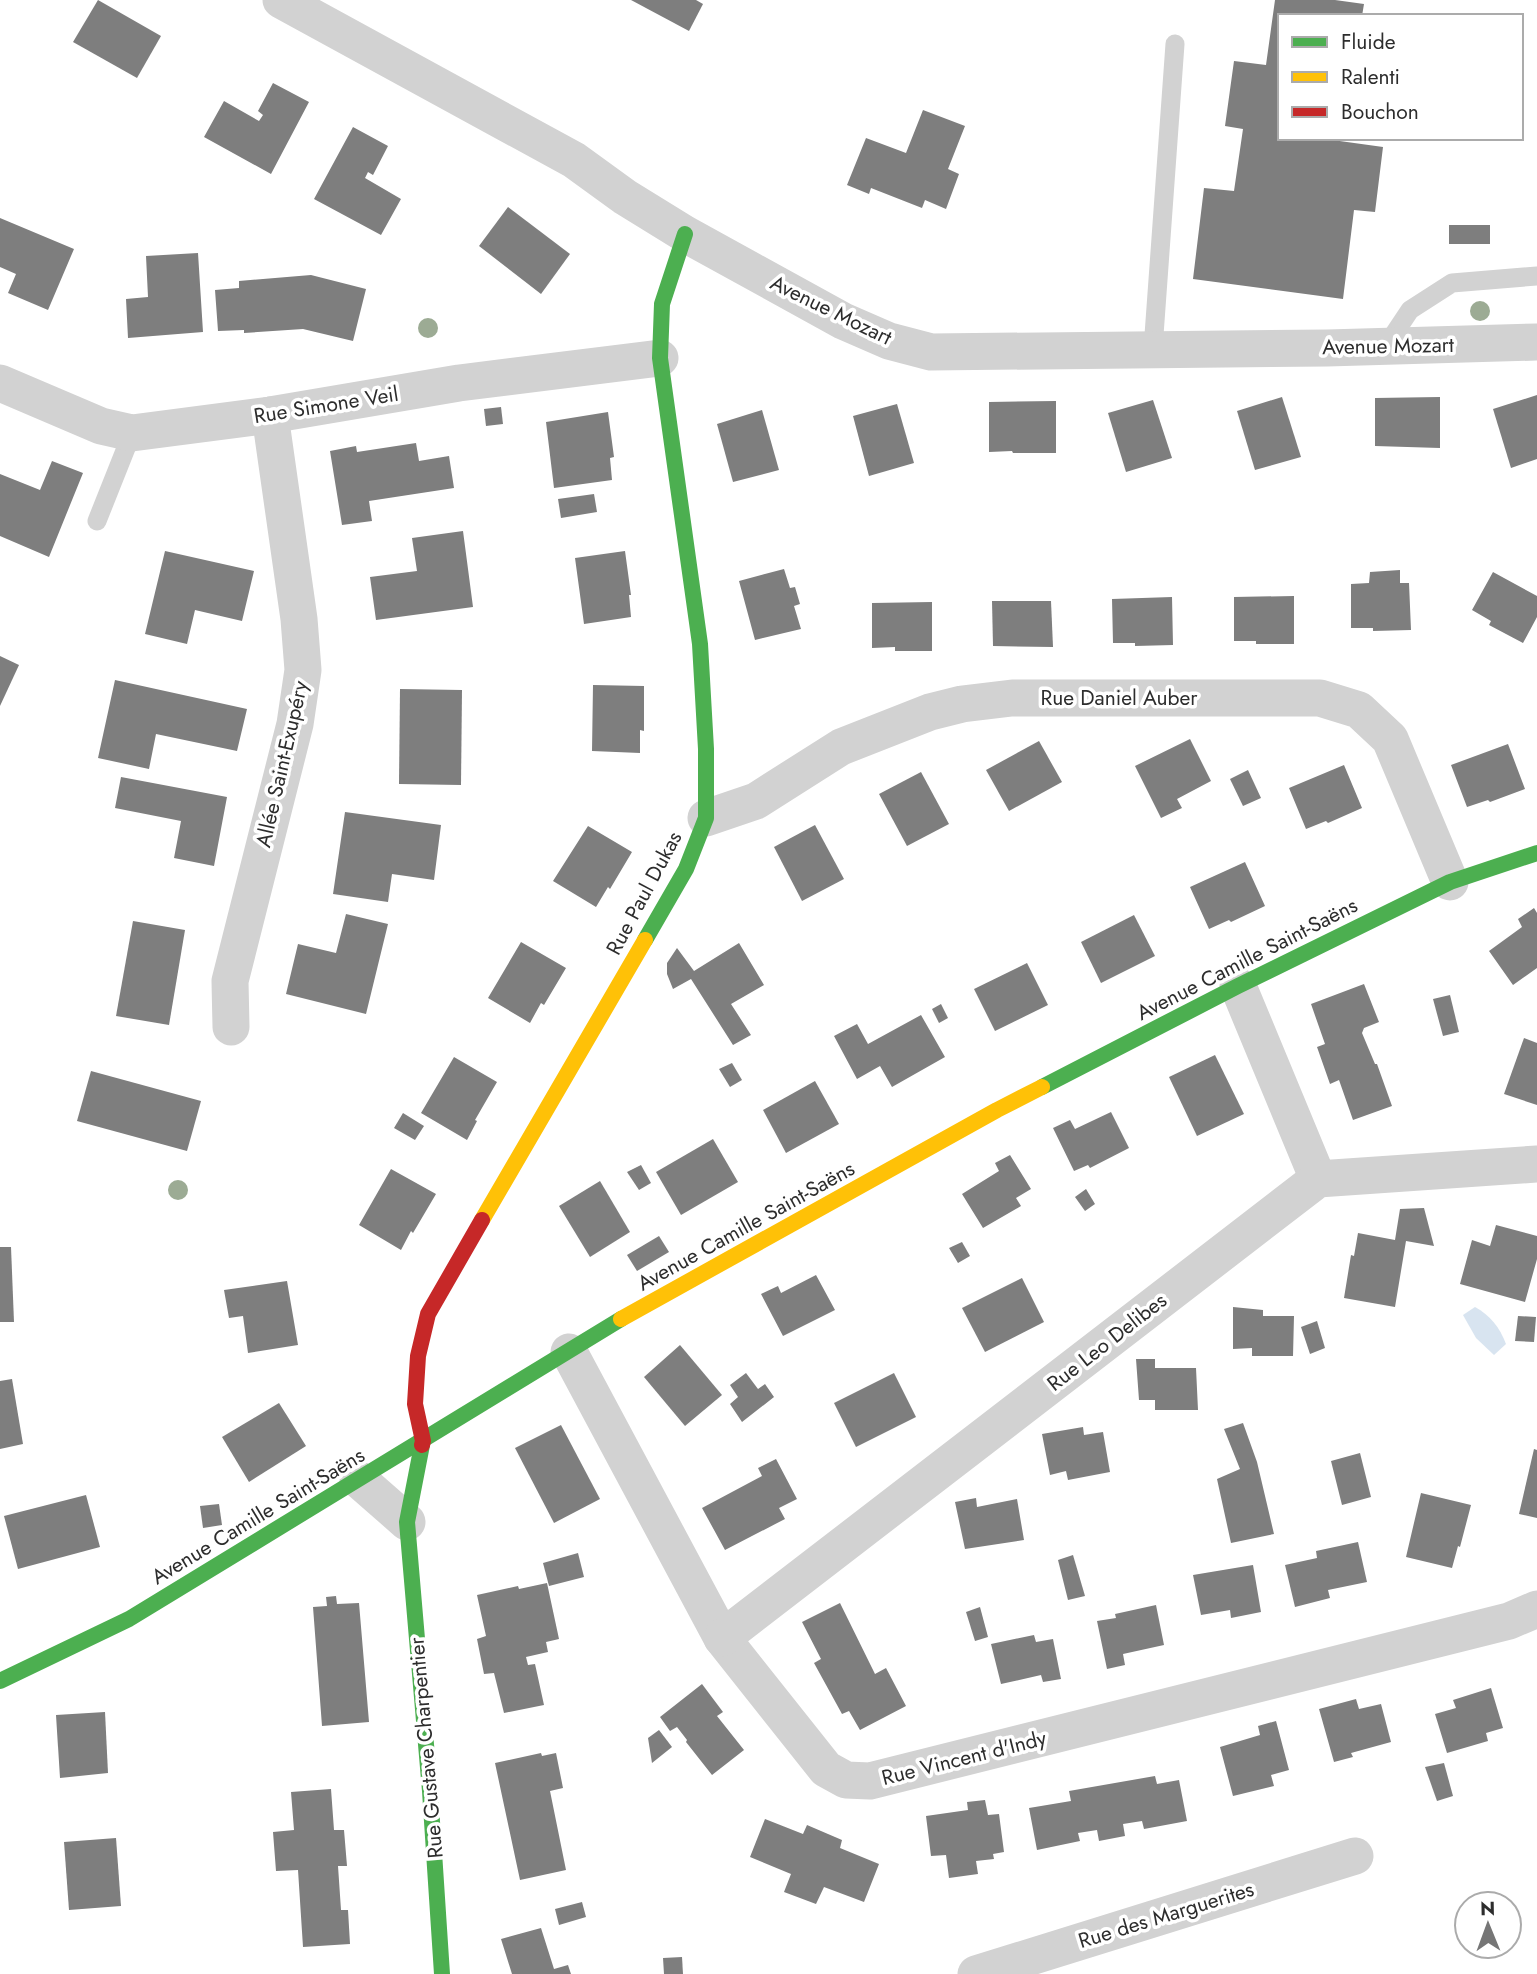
<svg xmlns="http://www.w3.org/2000/svg" width="1537" height="1974" font-family="Jost,sans-serif">
	<rect width="100%" height="100%" fill="#fff"/>
	<path fill="#d8e4f0" d="M1475 1307C1490 1315 1500 1328 1506 1344L1494 1355 1476 1338 1463 1315Z"/>
	<g fill="#7e7e7e">
		<polygon points="98,0 161,36 137,78 73,42"/>
		<polygon points="631,0 696,0 703,4 689,31"/>
		<polygon points="1275,0 1335,0 1364,4 1362,16 1280,16 1280,138 1318,138 1383,147 1375,212 1354,210 1343,299 1193,279 1204,188 1234,191 1243,129 1225,126 1234,61 1266,65"/>
		<polygon points="273,83 309,102 271,174 204,137 224,101 259,121 263,115 258,111"/>
		<polygon points="923,110 965,126 948,169 959,174 946,209 925,200 922,208 871,188 869,194 847,185 866,138 906,153"/>
		<polygon points="353,127 388,146 373,175 368,172 365,178 401,199 381,235 314,199"/>
		<polygon points="508,207 570,254 541,294 479,246"/>
		<polygon points="0,218 74,249 48,310 8,293 16,274 0,267"/>
		<rect x="1449" y="225" width="41" height="19"/>
		<polygon points="198,253 203,332 128,338 126,299 148,297 146,256"/>
		<polygon points="311,275 366,289 353,341 303,329 244,333 244,330 218,331 215,290 239,288 239,281"/>
		<polygon points="1537,395 1537,459 1511,468 1493,409"/>
		<polygon points="1282,397 1301,457 1255,470 1237,411"/>
		<polygon points="1440,397 1440,448 1375,446 1375,398"/>
		<polygon points="1153,400 1172,458 1126,472 1108,413"/>
		<polygon points="1056,401 1056,453 1013,453 1012,451 989,452 989,402"/>
		<polygon points="897,404 914,463 869,476 853,416"/>
		<polygon points="501,407 503,424 486,426 484,409"/>
		<polygon points="762,410 779,470 733,482 717,424"/>
		<polygon points="608,412 614,457 610,458 612,480 554,488 546,422"/>
		<polygon points="416,443 419,461 449,456 454,488 369,501 372,521 342,525 330,451 356,446 357,452"/>
		<polygon points="52,461 83,473 49,557 0,536 0,474 40,490"/>
		<polygon points="594,494 597,512 561,518 558,499"/>
		<polygon points="463,531 473,607 376,620 370,577 417,571 412,538"/>
		<polygon points="165,551 254,571 242,621 195,610 187,644 145,634"/>
		<polygon points="625,551 631,595 629,595 631,617 584,624 575,558"/>
		<polygon points="784,569 790,588 795,587 800,604 794,606 801,629 755,640 739,581"/>
		<polygon points="1400,570 1400,583 1409,583 1411,630 1373,631 1373,628 1351,628 1351,584 1369,583 1370,572"/>
		<polygon points="1493,572 1537,596 1537,617 1523,643 1489,625 1491,621 1472,610"/>
		<polygon points="1294,596 1294,644 1256,644 1256,641 1234,641 1234,597"/>
		<polygon points="1172,597 1173,645 1135,646 1135,643 1113,643 1112,599"/>
		<polygon points="992,601 1051,601 1053,647 993,646"/>
		<polygon points="932,602 932,651 895,651 895,647 872,648 872,603"/>
		<polygon points="0,656 19,665 0,706"/>
		<polygon points="115,680 247,709 237,751 156,734 149,769 98,758"/>
		<polygon points="593,685 644,686 644,731 640,730 640,753 592,751"/>
		<polygon points="400,689 462,690 461,785 399,784"/>
		<polygon points="1190,739 1211,781 1177,799 1182,808 1161,818 1135,766"/>
		<polygon points="1039,741 1062,782 1009,811 986,770"/>
		<polygon points="1508,744 1525,789 1490,802 1488,800 1467,807 1451,765"/>
		<polygon points="1344,765 1362,808 1328,823 1326,821 1306,829 1289,788"/>
		<polygon points="1248,770 1261,798 1243,806 1230,779"/>
		<polygon points="921,772 949,824 907,846 879,794"/>
		<polygon points="121,777 227,797 214,866 174,858 181,821 115,808"/>
		<polygon points="345,812 441,825 434,880 392,874 388,902 333,894"/>
		<polygon points="815,825 844,879 802,901 774,847"/>
		<polygon points="588,826 632,852 610,889 608,887 596,907 553,881"/>
		<polygon points="1245,862 1265,906 1231,922 1229,920 1209,929 1190,887"/>
		<polygon points="1534,908 1537,913 1537,968 1513,985 1489,951 1522,927 1518,919"/>
		<polygon points="346,914 388,924 366,1014 286,994 298,944 336,953"/>
		<polygon points="1134,915 1155,956 1101,983 1081,942"/>
		<polygon points="133,921 185,930 169,1025 116,1016"/>
		<polygon points="521,942 566,968 544,1005 541,1003 530,1023 488,998"/>
		<polygon points="739,943 764,985 731,1004 751,1035 733,1045 691,979 673,989 667,974 667,963 677,948 694,971"/>
		<polygon points="1027,963 1048,1005 995,1031 974,989"/>
		<polygon points="1364,984 1379,1022 1364,1028 1362,1033 1375,1064 1377,1064 1392,1106 1353,1120 1339,1080 1330,1084 1317,1047 1325,1044 1311,1004"/>
		<polygon points="1450,995 1459,1032 1443,1036 1433,999"/>
		<polygon points="941,1004 948,1018 939,1023 932,1009"/>
		<polygon points="921,1015 945,1057 892,1087 880,1066 857,1079 834,1036 857,1024 868,1044"/>
		<polygon points="1524,1038 1537,1043 1537,1105 1504,1094"/>
		<polygon points="1215,1055 1244,1114 1197,1136 1169,1077"/>
		<polygon points="454,1057 497,1082 475,1120 477,1121 467,1140 421,1113"/>
		<polygon points="732,1063 742,1080 730,1087 719,1069"/>
		<polygon points="91,1071 201,1101 187,1151 77,1121"/>
		<polygon points="815,1081 839,1124 786,1153 763,1110"/>
		<polygon points="1111,1112 1129,1148 1090,1168 1088,1165 1074,1171 1053,1128 1070,1120 1075,1129"/>
		<polygon points="403,1113 424,1126 415,1140 394,1128"/>
		<polygon points="713,1139 738,1182 681,1215 656,1172"/>
		<polygon points="1010,1155 1031,1189 1016,1198 1021,1206 983,1228 962,1194 999,1171 995,1163"/>
		<polygon points="641,1165 651,1183 639,1190 627,1172"/>
		<polygon points="391,1169 436,1194 413,1233 411,1231 401,1250 359,1225"/>
		<polygon points="600,1181 630,1232 590,1257 559,1206"/>
		<polygon points="1086,1189 1095,1204 1085,1211 1075,1197"/>
		<polygon points="1424,1208 1434,1246 1406,1241 1395,1307 1344,1298 1351,1255 1354,1256 1358,1233 1395,1240 1400,1209"/>
		<polygon points="1496,1225 1537,1236 1537,1259 1525,1302 1460,1284 1472,1240 1490,1246"/>
		<polygon points="659,1236 669,1252 637,1271 627,1255"/>
		<polygon points="962,1242 970,1256 958,1263 949,1248"/>
		<polygon points="0,1247 11,1247 14,1322 0,1322"/>
		<polygon points="816,1275 835,1310 783,1336 761,1294 778,1286 781,1293"/>
		<polygon points="1022,1278 1044,1322 985,1352 962,1308"/>
		<polygon points="287,1281 298,1345 248,1353 243,1316 229,1318 224,1290"/>
		<polygon points="1233,1307 1263,1310 1263,1316 1294,1316 1293,1356 1252,1356 1252,1348 1233,1349"/>
		<polygon points="1518,1316 1536,1317 1534,1342 1515,1341"/>
		<polygon points="1317,1321 1325,1348 1310,1354 1301,1327"/>
		<polygon points="680,1345 722,1395 685,1426 644,1377"/>
		<polygon points="1136,1359 1155,1359 1155,1368 1196,1368 1198,1410 1155,1410 1155,1400 1139,1400"/>
		<polygon points="746,1373 758,1389 765,1384 774,1397 742,1422 730,1404 738,1397 730,1385"/>
		<polygon points="894,1373 916,1417 856,1447 834,1403"/>
		<polygon points="12,1379 23,1444 0,1449 0,1381"/>
		<polygon points="279,1403 306,1446 249,1482 222,1437"/>
		<polygon points="1243,1423 1257,1462 1274,1534 1231,1543 1217,1479 1240,1469 1224,1429"/>
		<polygon points="561,1425 600,1499 554,1523 515,1448"/>
		<polygon points="1083,1427 1084,1435 1103,1432 1110,1472 1068,1480 1066,1471 1050,1475 1042,1434"/>
		<polygon points="1534,1449 1537,1450 1537,1518 1519,1514"/>
		<polygon points="1360,1453 1371,1497 1342,1505 1331,1461"/>
		<polygon points="776,1459 797,1499 779,1508 785,1519 725,1550 702,1508 762,1476 758,1468"/>
		<polygon points="1421,1493 1471,1505 1460,1547 1458,1546 1452,1568 1406,1557"/>
		<polygon points="86,1495 100,1547 18,1569 4,1516"/>
		<polygon points="976,1498 977,1507 1017,1499 1024,1540 965,1549 955,1502"/>
		<polygon points="219,1504 222,1525 203,1528 200,1506"/>
		<polygon points="1358,1542 1367,1582 1328,1590 1330,1598 1295,1607 1285,1565 1317,1558 1316,1551"/>
		<polygon points="578,1553 584,1577 549,1586 543,1563"/>
		<polygon points="1073,1555 1085,1596 1068,1600 1058,1560"/>
		<polygon points="1253,1565 1261,1612 1231,1618 1230,1610 1201,1615 1193,1575"/>
		<polygon points="547,1583 559,1639 546,1642 548,1652 526,1657 528,1665 535,1664 544,1705 504,1713 494,1673 484,1674 477,1639 486,1636 477,1595 518,1586 519,1589"/>
		<polygon points="336,1596 337,1604 359,1603 369,1722 322,1726 313,1607 327,1606 326,1597"/>
		<polygon points="840,1603 875,1674 886,1668 906,1706 860,1730 849,1711 842,1714 814,1663 821,1659 802,1622"/>
		<polygon points="1156,1605 1164,1645 1123,1654 1125,1665 1107,1669 1097,1621 1116,1618 1115,1614"/>
		<polygon points="980,1607 988,1637 975,1641 966,1612"/>
		<polygon points="1034,1635 1036,1642 1053,1639 1061,1679 1043,1682 1041,1675 1001,1684 991,1644"/>
		<polygon points="702,1684 723,1712 717,1716 744,1750 712,1775 686,1742 687,1740 677,1727 670,1731 660,1717"/>
		<polygon points="1491,1688 1503,1728 1486,1733 1488,1741 1447,1753 1435,1714 1456,1708 1453,1700"/>
		<polygon points="1356,1699 1359,1709 1381,1704 1391,1742 1351,1753 1353,1757 1334,1762 1319,1709"/>
		<polygon points="105,1712 108,1773 60,1778 56,1715"/>
		<polygon points="1276,1721 1289,1770 1271,1775 1274,1786 1233,1796 1220,1747 1260,1735 1258,1726"/>
		<polygon points="659,1730 672,1747 652,1763 648,1738"/>
		<polygon points="541,1753 542,1756 556,1753 563,1788 550,1791 566,1870 520,1880 495,1763"/>
		<polygon points="1444,1763 1453,1796 1437,1801 1425,1767"/>
		<polygon points="1155,1776 1157,1784 1179,1780 1187,1821 1144,1829 1142,1821 1123,1824 1125,1836 1099,1841 1097,1830 1078,1833 1080,1841 1037,1850 1029,1808 1071,1801 1069,1791"/>
		<polygon points="331,1789 334,1830 344,1830 347,1866 338,1866 341,1910 348,1910 350,1944 303,1947 298,1870 276,1871 273,1832 294,1830 291,1792"/>
		<polygon points="985,1800 988,1815 999,1814 1004,1852 993,1854 994,1859 976,1861 978,1874 949,1878 946,1855 931,1856 926,1816 968,1810 967,1802"/>
		<polygon points="765,1819 803,1834 807,1825 842,1840 840,1848 879,1864 864,1902 824,1887 816,1904 784,1892 791,1874 750,1857"/>
		<polygon points="116,1838 121,1906 69,1910 64,1842"/>
		<polygon points="582,1902 586,1917 559,1925 555,1909"/>
		<polygon points="541,1928 554,1969 568,1965 571,1974 512,1974 501,1939"/>
		<polygon points="682,1957 683,1974 664,1974 663,1958"/>
	</g>
	<g fill="none" stroke-linecap="round" stroke-linejoin="round">
		<g stroke="#d2d2d2" stroke-width="19">
			<polyline points="1386,346 1410,310 1452,283 1537,276"/>
			<polyline points="1153,349 1175,44"/>
			<polyline points="97,521 132,433"/>
		</g>
		<g stroke="#d2d2d2" stroke-width="37">
			<polyline points="281,0 574,160 625,197 685,234 843,321 889,341 931,352 1327,348 1537,342"/>
			<polyline points="0,383 101,426 132,433 270,415 459,383 660,358"/>
			<polyline points="706,818 756,801 841,747 930,712 962,704 1012,698 1320,698 1359,710 1390,739 1450,882"/>
			<polyline points="1238,986 1318,1179"/>
			<polyline points="231,1027 230,981 295,724 303,670 299,619 270,415"/>
			<polyline points="569,1352 722,1638 826,1769 846,1780 870,1781 1509,1621 1537,1609"/>
			<polyline points="358,1479 407,1522"/>
			<polyline points="722,1638 1318,1179 1537,1164"/>
			<polyline points="976,1974 1355,1856"/>
		</g>
		<g stroke="#4caf50" stroke-width="16">
			<polyline points="645,940 686,869 706,818 706,749 700,644 660,358 662,304 685,234"/>
			<polyline points="1042,1087 1238,986 1450,882 1537,853"/>
			<polyline points="422,1445 407,1522 430,1791 442,1974"/>
			<polyline points="0,1681 129,1619 621,1319"/>
		</g>
		<g stroke="#ffc107" stroke-width="16">
			<polyline points="482,1220 645,940"/>
			<polyline points="621,1319 997,1110 1042,1087"/>
		</g>
		<polyline stroke="#c62828" stroke-width="16" points="422,1445 423,1441 415,1404 418,1356 428,1314 482,1220"/>
	</g>
	<g fill="#9cab94">
		<circle cx="1480" cy="311" r="10"/>
		<circle cx="428" cy="328" r="10"/>
		<circle cx="178" cy="1190" r="10"/>
	</g>
	<g text-anchor="middle" stroke-width="7" stroke-linejoin="round" paint-order="stroke">
		<g font-size="21" fill="#2d2d2d" stroke="#fff">
			<text transform="translate(831 310) rotate(26)" y="7">Avenue Mozart</text>
			<text transform="translate(1388 346) rotate(-1)" y="7">Avenue Mozart</text>
			<text transform="translate(326 405) rotate(-9)" y="7">Rue Simone Veil</text>
			<text x="1119" y="705">Rue Daniel Auber</text>
			<text transform="translate(282 764) rotate(-77)" y="7">Allée Saint-Exupéry</text>
			<text transform="translate(644 893) rotate(-62)" y="7">Rue Paul Dukas</text>
			<text transform="translate(1247 959) rotate(-27)" y="7">Avenue Camille Saint-Saëns</text>
			<text transform="translate(746 1226) rotate(-29)" y="7">Avenue Camille Saint-Saëns</text>
			<text transform="translate(1107 1342) rotate(-38)" y="7">Rue Leo Delibes</text>
			<text transform="translate(258 1516) rotate(-31)" y="7">Avenue Camille Saint-Saëns</text>
			<text transform="translate(426 1748) rotate(-95)" y="7">Rue Gustave Charpentier</text>
			<text transform="translate(964 1758) rotate(-14)" y="7">Rue Vincent d'Indy</text>
			<text transform="translate(1166 1915) rotate(-17)" y="7">Rue des Marguerites</text>
		</g>
	</g>
	<rect x="1278" y="14" width="245" height="126" fill="#ffffff" stroke="#ababab" stroke-width="2"/>
	<rect x="1292" y="37" width="35" height="10" fill="#4caf50" stroke="#ababab" stroke-width="2"/>
	<text x="1341" y="49" font-size="21" fill="#2d2d2d">Fluide</text>
	<rect x="1292" y="72" width="35" height="10" fill="#ffc107" stroke="#ababab" stroke-width="2"/>
	<text x="1341" y="84" font-size="21" fill="#2d2d2d">Ralenti</text>
	<rect x="1292" y="107" width="35" height="10" fill="#c62828" stroke="#ababab" stroke-width="2"/>
	<text x="1341" y="119" font-size="21" fill="#2d2d2d">Bouchon</text>
	<g transform="translate(1488 1925) rotate(359)"><circle r="33" fill="#ffffff" stroke="#ababab" stroke-width="2"/>
	<path d="M0-5L12 26L0 18L-12 26Z" fill="#767676"/>
	<text y="-10" font-size="19" font-weight="bold" text-anchor="middle" fill="#2d2d2d">N</text>
	</g>
</svg>
